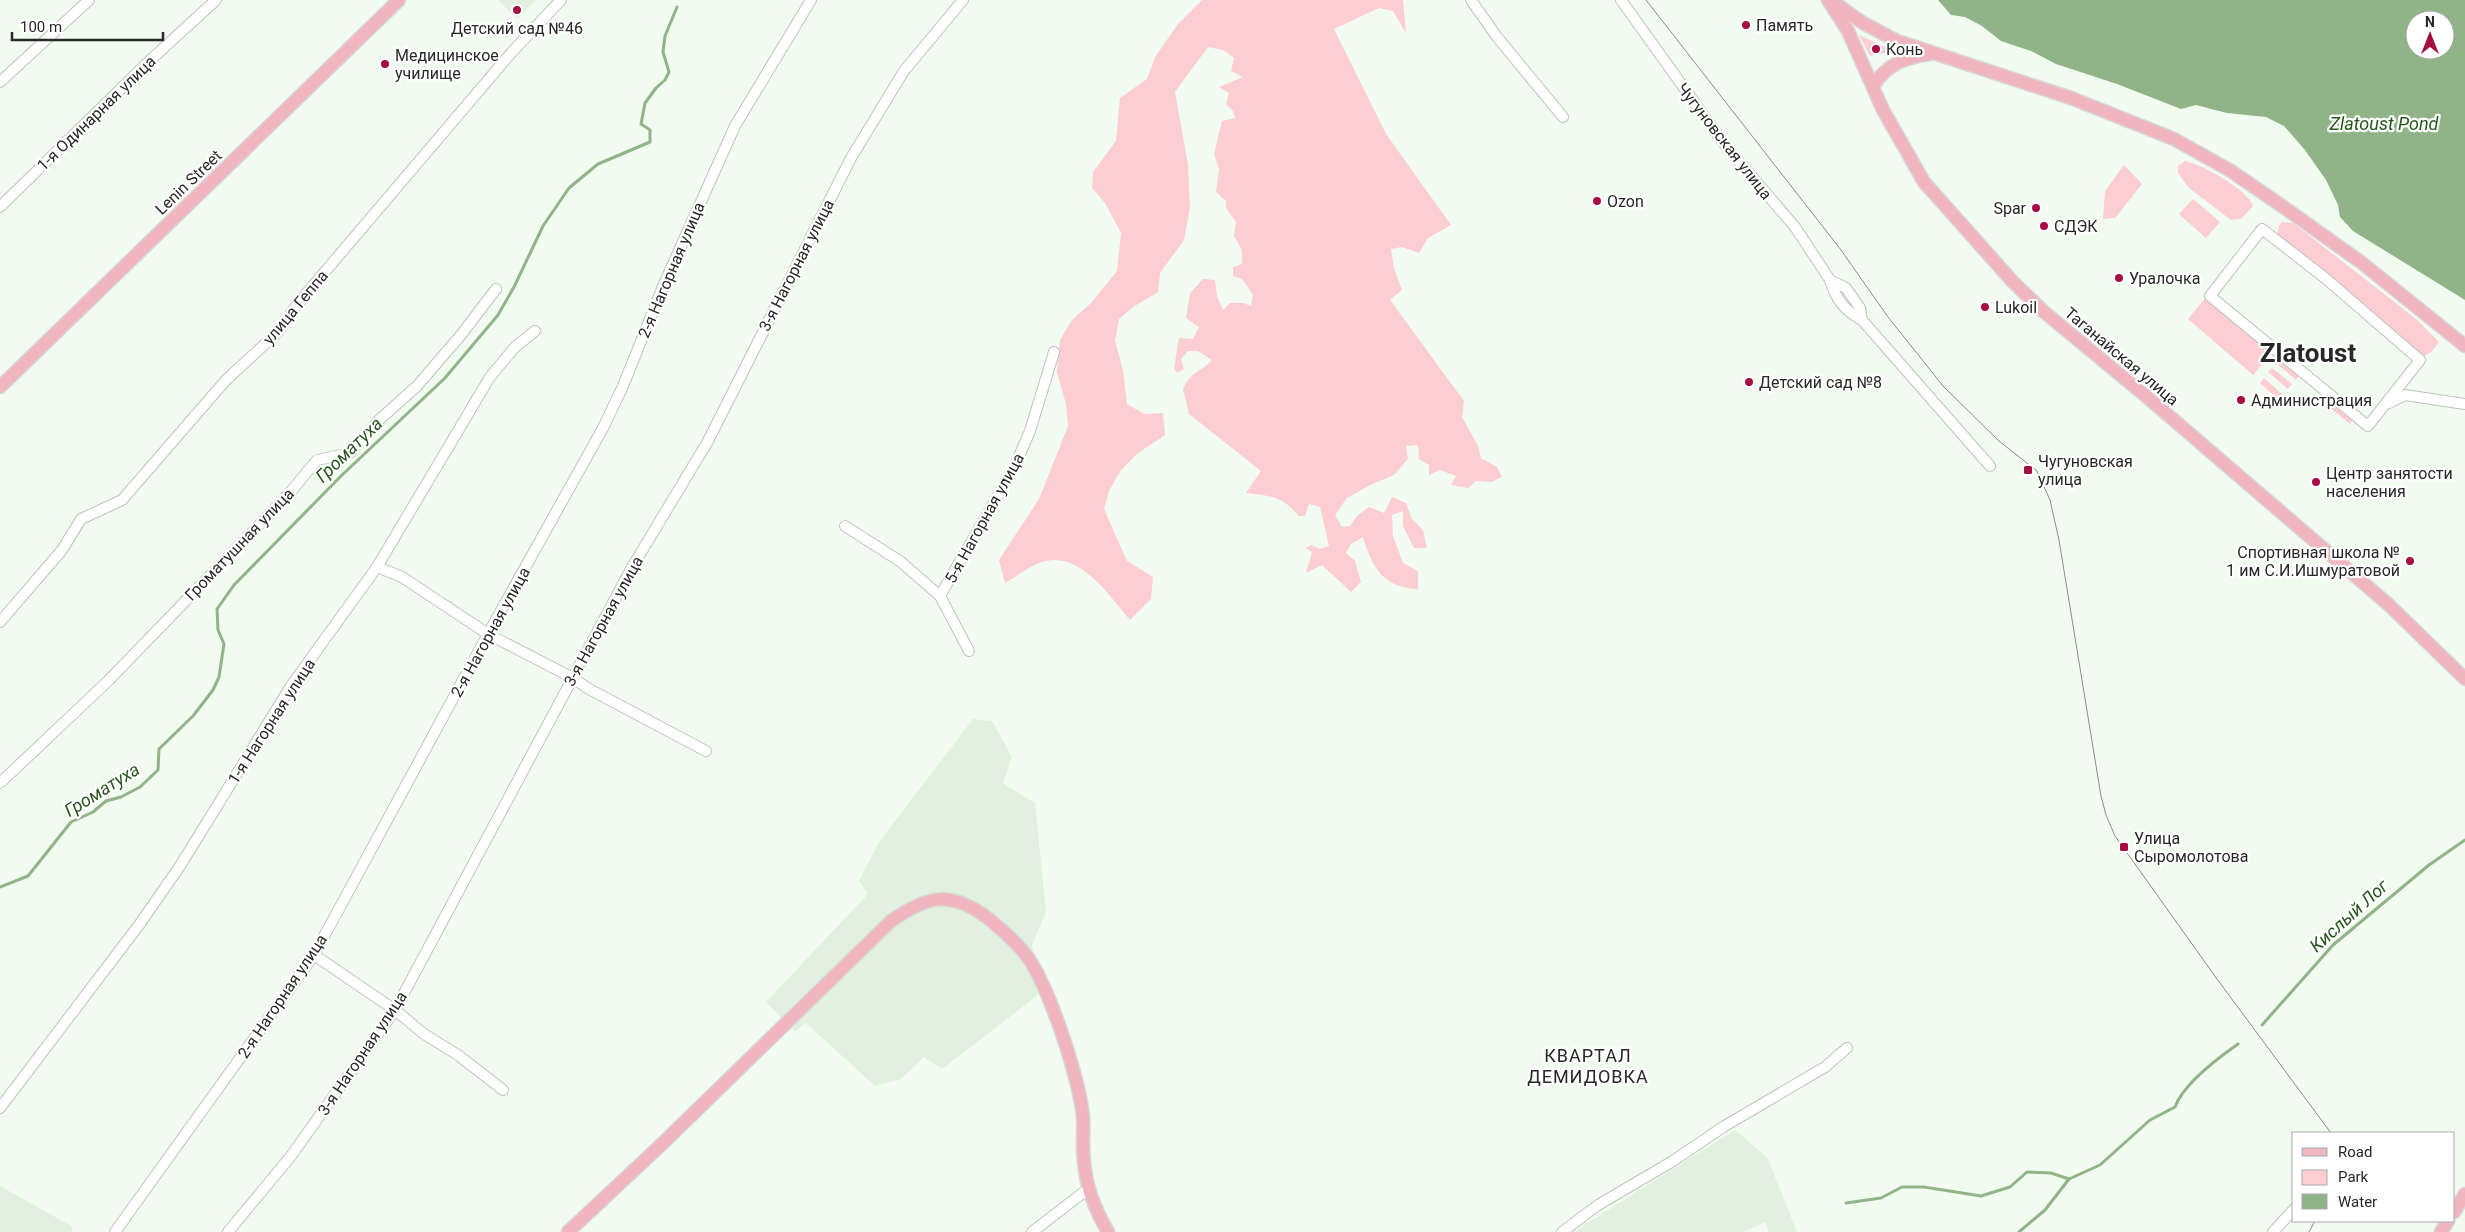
<svg xmlns="http://www.w3.org/2000/svg" width="2465" height="1232" font-family="Roboto,sans-serif">
	<rect width="100%" height="100%" fill="#f2fbf0"/>
	<g fill="#e2f0df">
		<polygon points="498,0 536,0 517,19"/>
		<polygon points="973,719 992,721 1012,757 1003,783 1035,803 1046,912 1032,945 1038,995 942,1069 924,1057 901,1079 875,1086 806,1023 795,1031 766,1002 868,894 859,881 879,842"/>
		<polygon points="1735,1130 1767,1157 1797,1232 1769,1232 1765,1222 1743,1232 1573,1232"/>
		<polygon points="0,1186 71,1226 73,1232 0,1232"/>
	</g>
	<g fill="#fccdd2">
		<path d="M1202 0H1403L1406 33 1393 11 1379 8 1334 29 1386 134 1451 225 1428 238 1419 253 1402 247 1391 249 1394 268 1402 290 1390 300 1464 401 1462 417 1478 446 1481 458 1497 467 1502 477 1491 482 1476 481 1468 488 1451 485 1456 476 1440 470 1429 475V465L1419 459 1418 445 1406 446 1408 459 1394 475 1370 485 1347 498 1335 515 1342 527 1350 526 1357 516 1369 507 1384 513 1392 497 1406 503 1412 519 1423 530 1427 548H1414L1403 526V511L1392 515 1393 536 1403 563 1418 571V589C1384 588 1372 568 1363 537L1351 544 1346 553 1355 561 1361 582 1351 592 1322 565 1306 573 1312 552 1306 548 1311 545 1320 549 1329 546 1320 507 1309 504 1305 516H1299C1282 496 1271 496 1246 493L1261 471 1189 414 1183 389C1193 369 1199 374 1212 360L1198 351H1188L1181 359 1184 369 1177 373 1174 368 1179 338 1193 339 1199 327 1186 318 1190 293 1203 279 1215 280 1217 296 1223 310 1230 303H1243L1251 306 1253 295 1242 279 1233 276V267L1242 264V250L1234 236 1236 222 1226 208V201L1216 192 1219 169 1214 154 1222 121 1235 118 1233 111 1226 104 1229 93 1219 87 1243 77 1231 71 1234 58 1223 50 1208 47 1175 92 1188 165 1190 207 1184 240 1160 273 1158 292 1133 307 1119 319 1115 341 1123 370 1127 404 1144 414 1163 413 1165 435 1138 453 1121 470 1109 491 1104 509 1127 561 1153 577 1151 599 1130 620C1110 597 1082 553 1046 561 1031 564 1018 576 1005 583L999 560 1039 499 1068 426 1066 404 1057 372 1060 340 1072 320 1091 303 1117 271 1121 233 1105 203 1092 188 1093 172 1116 141 1120 98 1147 79 1155 57 1178 24Z"/>
		<polygon points="1859,35 1894,51 1870,56"/>
		<path d="M2185 161C2203 165 2247 189 2253 206L2241 219 2231 220 2189 188 2178 173V166Z"/>
		<polygon points="2124,165 2142,184 2115,218 2103,219 2105,191"/>
		<polygon points="2193,199 2220,222 2206,238 2179,214"/>
		<polygon points="2282,222 2293,223 2415,318 2439,342 2432,351 2425,356 2420,355 2278,234 2279,226"/>
		<polygon points="2206,297 2272,353 2253,375 2188,319"/>
		<polygon points="2279,359 2299,376 2296,380 2276,363"/>
		<polygon points="2272,368 2292,384 2288,389 2268,372"/>
		<polygon points="2264,378 2282,394 2278,399 2260,383"/>
		<polygon points="2320,393 2353,419 2350,424 2317,397"/>
	</g>
	<path fill="#90b488" fill-rule="evenodd" d="M1938 0H2465V300L2353 231 2340 217 2338 205 2326 180 2305 150 2284 126 2266 117 2227 113 2196 105 2181 109 2117 84 2056 64 2031 51 2001 41 1982 26 1965 17 1951 15ZM2415 20H2445V50H2415Z"/>
	<g fill="none" stroke-linecap="round" stroke-linejoin="round">
		<g stroke="#90b488" stroke-width="3">
			<polyline points="0,887 28,876 71,822 93,812 106,801 121,797 140,787 158,770 159,749 193,716 213,690 219,677 224,644 218,630 217,609 234,585 341,476 445,378 498,315 514,287 543,226 569,188 598,164 650,142 650,130 641,124 645,103 656,88 665,80 669,72 663,52 665,36 677,7"/>
			<polyline points="2262,1025 2333,945 2429,865 2465,840"/>
			<polyline points="1846,1203 1881,1198 1902,1187 1924,1187 1981,1196 2010,1187 2027,1172 2051,1173 2069,1179"/>
			<path d="M2019 1232 2045 1210 2069 1179 2100 1165 2150 1120 2175 1107C2183 1085 2218 1058 2238 1044"/>
		</g>
		<defs>
			<g id="minor">
				<polyline points="1471,0 1497,37 1563,117"/>
				<polyline points="1621,0 1725,145 1795,227 1830,280 1846,288 1860,308 1862,320 1990,466"/>
				<polyline points="0,82 89,0"/>
				<polyline points="0,207 145,65 216,0"/>
				<polygon points="2262,229 2325,278 2420,360 2368,426 2210,296"/>
				<path d="M1830 280C1836 300 1845 311 1862 320"/>
				<polyline points="2389,403 2405,395 2465,404"/>
				<polyline points="845,526 901,562 940,596"/>
				<polyline points="377,567 402,577 488,634 571,677 589,689 706,751"/>
				<polyline points="0,622 62,550 81,519 122,500 226,380 277,333 300,301 512,52 561,0"/>
				<polyline points="969,651 940,596 1014,468 1030,431 1054,352"/>
				<polyline points="0,783 108,681 288,495 317,460 350,453 379,420 417,386 461,335 496,289"/>
				<polyline points="314,955 395,1010 424,1034 458,1055 503,1090"/>
				<polyline points="0,1108 139,925 180,866 291,686 377,567 490,377 515,347 535,331"/>
				<polyline points="115,1232 314,955 488,634 603,428 623,386 664,284 735,126 811,0"/>
				<polyline points="228,1232 291,1156 395,1010 631,569 708,441 851,158 904,71 963,0"/>
				<polyline points="1032,1232 1088,1189"/>
				<polyline points="1562,1232 1598,1205 1673,1161 1723,1127 1825,1067 1847,1048"/>
				<polyline points="2273,1232 2294,1209"/>
			</g>
			<g id="major">
				<polyline points="1828,0 1848,31 1883,110 1924,182 2013,282 2043,311 2147,397 2389,605 2465,679"/>
				<polyline points="1832,1 1863,23 1897,41 2071,98 2174,139 2231,171 2282,206 2362,263 2465,346"/>
				<path d="M1874 85C1887 64 1906 57 1930 54"/>
				<polyline points="0,387 399,0"/>
				<polyline points="2454,1212 2465,1194"/>
				<path d="M568 1232 663 1143 891 921C928 895 951 890 989 919 1004 932 1020 945 1031 962 1052 997 1078 1075 1083 1116 1084 1131 1082 1146 1084 1161 1086 1188 1095 1209 1108 1232"/>
				<polyline points="2441,1232 2448,1221"/>
			</g>
		</defs>
		<use href="#minor" stroke="#bdc5bb" stroke-width="12"/>
		<use href="#major" stroke="#d8d8d8" stroke-width="15"/>
		<use href="#minor" stroke="#fff" stroke-width="10"/>
		<use href="#major" stroke="#f0b5be" stroke-width="12"/>
		<g stroke="#8a8f88" stroke-width="1">
			<polyline points="1646,0 1841,250 1888,317 1943,386 1999,441 2037,471 2050,500 2059,540 2101,796 2106,815 2115,836 2217,979 2331,1133"/>
			<polyline points="2309,1232 2315,1221"/>
		</g>
	</g>
	<g fill="#a60e43" stroke="#fff" stroke-width="2">
		<circle cx="517" cy="10" r="5"/>
		<circle cx="1746" cy="25" r="5"/>
		<circle cx="1876" cy="49" r="5"/>
		<circle cx="385" cy="64" r="5"/>
		<circle cx="1597" cy="201" r="5"/>
		<circle cx="2036" cy="208" r="5"/>
		<circle cx="2044" cy="226" r="5"/>
		<circle cx="2119" cy="278" r="5"/>
		<circle cx="1985" cy="307" r="5"/>
		<circle cx="1749" cy="382" r="5"/>
		<circle cx="2241" cy="400" r="5"/>
		<rect x="2023" y="465" width="10" height="10" rx="2.5"/>
		<circle cx="2316" cy="482" r="5"/>
		<circle cx="2410" cy="561" r="5"/>
		<rect x="2119" y="842" width="10" height="10" rx="2.5"/>
	</g>
	<g text-anchor="middle" stroke-width="4.5" stroke-linejoin="round" paint-order="stroke">
		<g font-size="16" fill="#262925" stroke="#fff" text-anchor="start">
			<text x="1756" y="31">Память</text>
			<text x="517" y="34" text-anchor="middle">Детский сад №46</text>
			<text x="1886" y="55">Конь</text>
			<text x="395" y="61">Медицинское<tspan x="395" dy="18">училище</tspan></text>
			<text x="1607" y="207">Ozon</text>
			<text x="2026" y="214" text-anchor="end">Spar</text>
			<text x="2054" y="232">СДЭК</text>
			<text x="2129" y="284">Уралочка</text>
			<text x="1995" y="313">Lukoil</text>
			<text x="1759" y="388">Детский сад №8</text>
			<text x="2251" y="406">Администрация</text>
			<text x="2038" y="467">Чугуновская<tspan x="2038" dy="18">улица</tspan></text>
			<text x="2326" y="479">Центр занятости<tspan x="2326" dy="18">населения</tspan></text>
			<text x="2400" y="558" text-anchor="end">Спортивная школа №<tspan x="2400" dy="18">1 им С.И.Ишмуратовой</tspan></text>
			<text x="2134" y="844">Улица<tspan x="2134" dy="18">Сыромолотова</tspan></text>
		</g>
		<g font-size="16" fill="#262925" stroke="#fff">
			<text transform="translate(96 113) rotate(-44)" y="6">1-я Одинарная улица</text>
			<text transform="translate(1725 141) rotate(52)" y="6">Чугуновская улица</text>
			<text transform="translate(188 182) rotate(-44)" y="6">Lenin Street</text>
			<text transform="translate(796 265) rotate(-63)" y="6">3-я Нагорная улица</text>
			<text transform="translate(671 270) rotate(-67)" y="6">2-я Нагорная улица</text>
			<text transform="translate(295 307) rotate(-50)" y="6">улица Геппа</text>
			<text transform="translate(2122 356) rotate(40)" y="6">Таганайская улица</text>
			<text transform="translate(984 518) rotate(-61)" y="6">5-я Нагорная улица</text>
			<text transform="translate(239 544) rotate(-46)" y="6">Громатушная улица</text>
			<text transform="translate(603 621) rotate(-61)" y="6">3-я Нагорная улица</text>
			<text transform="translate(490 632) rotate(-61)" y="6">2-я Нагорная улица</text>
			<text transform="translate(271 721) rotate(-57)" y="6">1-я Нагорная улица</text>
			<text transform="translate(282 996) rotate(-56)" y="6">2-я Нагорная улица</text>
			<text transform="translate(362 1053) rotate(-56)" y="6">3-я Нагорная улица</text>
		</g>
		<g font-size="18" font-style="italic" fill="#25561b" stroke="#fff">
			<text x="2384" y="130">Zlatoust Pond</text>
			<text transform="translate(349 450) rotate(-44)" y="6">Громатуха</text>
			<text transform="translate(102 790) rotate(-32)" y="6">Громатуха</text>
			<text transform="translate(2349 916) rotate(-42)" y="6">Кислый Лог</text>
		</g>
		<g font-size="18" letter-spacing="1" fill="#262925" stroke="#fff">
			<text x="1588" y="1062">КВАРТАЛ<tspan x="1588" dy="21">ДЕМИДОВКА</tspan></text>
		</g>
		<g font-size="26" font-weight="bold" fill="#262925" stroke="#fff">
			<text x="2308" y="362">Zlatoust</text>
		</g>
	</g>
	<rect x="2292" y="1132" width="162" height="90" fill="#ffffff" stroke="#a8a9a8"/>
	<rect x="2302" y="1148" width="25" height="8" fill="#f0b5be" stroke="#a8a9a8"/>
	<text x="2338" y="1157" font-size="15" fill="#262925">Road</text>
	<rect x="2302" y="1170" width="25" height="15" fill="#fccdd2" stroke="#a8a9a8"/>
	<text x="2338" y="1182" font-size="15" fill="#262925">Park</text>
	<rect x="2302" y="1194" width="25" height="15" fill="#90b488" stroke="#a8a9a8"/>
	<text x="2338" y="1207" font-size="15" fill="#262925">Water</text>
	<g transform="translate(2430 35)"><circle r="24" fill="#ffffff" stroke="#a8a9a8"/>
	<path d="M0-4L9 19L0 12L-9 19Z" fill="#a60e43"/>
	<text y="-8" font-size="14" font-weight="bold" text-anchor="middle" fill="#262925">N</text>
	</g>
	<path d="M12 32v8h151v-8" fill="none" stroke="#262925" stroke-width="2.5"/>
	<text x="20" y="32" font-size="15" fill="#262925" stroke="#ffffff" stroke-width="4" paint-order="stroke">100 m</text>
</svg>
